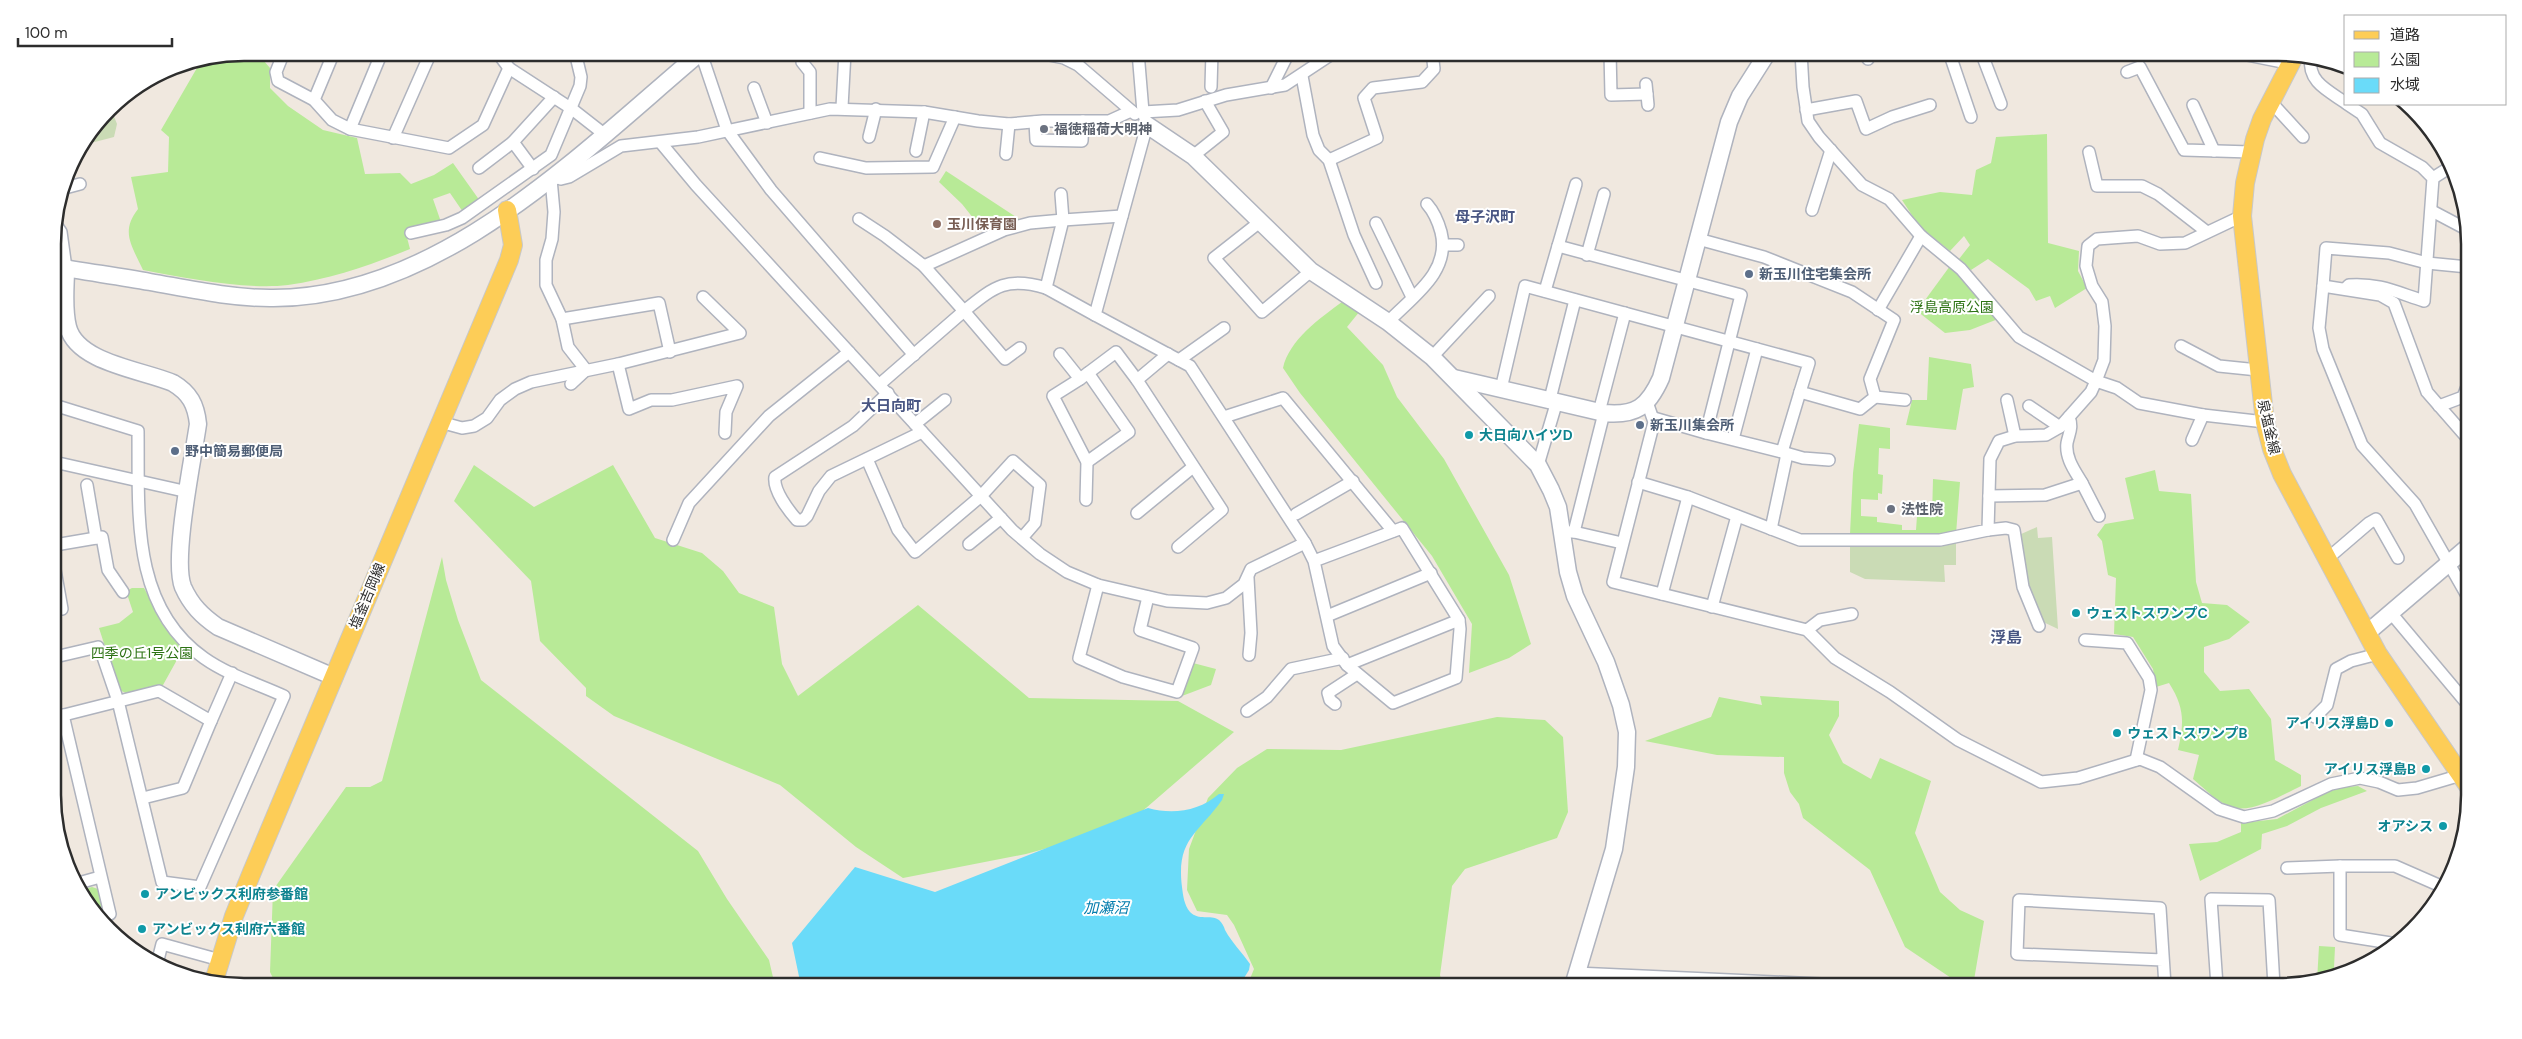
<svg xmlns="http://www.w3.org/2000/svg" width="2522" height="1039" font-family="'DM Sans','Noto Sans JP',sans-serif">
	<rect width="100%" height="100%" fill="#f0e8df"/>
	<g fill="#b8ea97">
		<path d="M245 53H257L270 68V88L288 106 323 130 357 138 365 174 400 173 411 184 434 175 453 163 480 201 463 212 450 193 433 199 441 222 405 230 410 249C371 265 331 279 288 285 246 290 186 278 143 270 132 246 120 232 138 209L131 177 168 172 169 137 161 130 201 61Z"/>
		<polygon points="2047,134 2048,243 2079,251 2078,271 2087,288 2055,308 2050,296 2036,301 2029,289 1988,259 1971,270 1959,259 1970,245 1964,236 1950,251 1919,226 1902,200 1940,192 1972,195 1976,170 1991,163 1996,137"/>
		<polygon points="946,171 1019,219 985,233 962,204 939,182"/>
		<polygon points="1950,266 1998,319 1970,330 1945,333 1917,311"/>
		<path d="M1342 302 1360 311 1347 327 1383 365 1397 397 1444 459 1509 575 1531 644 1509 658 1469 673 1472 624 1432 556 1300 393 1283 368C1289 340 1320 318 1342 302Z"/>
		<polygon points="1929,357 1971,364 1974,387 1963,389 1956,430 1906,425 1912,400 1927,400"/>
		<polygon points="1859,424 1890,428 1890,449 1879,448 1878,474 1883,475 1882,494 1878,493 1878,500 1861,499 1861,516 1877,517 1877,522 1902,525 1902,530 1916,530 1917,516 1932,517 1933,479 1960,482 1956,534 1920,537 1850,534 1853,473"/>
		<polygon points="474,465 534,507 613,465 655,538 702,553 723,571 739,593 774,607 782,664 798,696 918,605 1029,698 1178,701 1234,732 1124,827 1026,854 903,878 856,847 780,785 614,716 586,696 586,688 540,641 531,581 454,501"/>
		<path d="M2155 470 2159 491 2191 494 2196 582 2202 603 2227 605 2250 622 2229 639 2204 647V672L2220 691 2249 689 2271 719 2275 760 2301 775V786C2284 794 2254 812 2235 808 2220 805 2205 789 2193 779L2199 755 2178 750C2184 723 2185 708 2169 683L2156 687 2153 669 2133 637 2114 634 2116 578 2108 575 2102 541 2097 535 2105 524 2134 519 2125 478Z"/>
		<polygon points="442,557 446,580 458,620 481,680 698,851 727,899 769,960 775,986 277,986 270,972 273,890 346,787 370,787 382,781"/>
		<polygon points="132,588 144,588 164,625 183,649 163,685 126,693 119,690 99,628 119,623 133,612 126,591"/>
		<polygon points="1193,663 1216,669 1211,685 1182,696"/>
		<polygon points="1760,696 1839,701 1839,716 1829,735 1843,763 1871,779 1880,758 1931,781 1915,833 1940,892 1960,910 1984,921 1973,986 1963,986 1905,947 1870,870 1803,818 1799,804 1790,792 1784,773 1784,757 1717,755 1645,741 1711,717 1719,697 1762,705"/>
		<polygon points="1497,717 1545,720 1563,737 1568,812 1557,838 1465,869 1452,886 1440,975 1443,986 1247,986 1254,969 1234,925 1227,915 1197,911 1187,890 1189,849 1208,798 1237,768 1267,749 1341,750"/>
		<polygon points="2358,786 2367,791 2321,808 2287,826 2262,834 2261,849 2200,881 2189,844 2217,842 2241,832 2241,823 2277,819 2335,788"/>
		<polygon points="92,887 98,889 102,907 96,915 80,890"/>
		<polygon points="2319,946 2335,947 2334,968 2339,976 2317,981"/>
	</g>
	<g fill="#cadbb5">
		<polygon points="111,109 117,124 114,137 87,144 86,142"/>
		<polygon points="2037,527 2038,538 2052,537 2058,629 2039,620 2026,587 2019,535"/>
		<polygon points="1956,540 1956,565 1944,565 1945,582 1865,579 1850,572 1850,545"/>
	</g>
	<path fill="#6adbf9" d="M1219 794H1224L1222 800C1198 834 1176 839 1182 887 1183 895 1184 905 1190 912 1199 921 1210 914 1219 920 1222 923 1224 926 1225 930 1232 943 1242 952 1250 964L1249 970 1239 986H801L792 943 855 867 935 892 1148 808C1173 815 1199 811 1219 794Z"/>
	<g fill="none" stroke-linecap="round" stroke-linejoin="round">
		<defs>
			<g id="street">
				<polyline points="284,52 276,72 278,81 314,100 332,120 350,129 449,148 483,125 509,68"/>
				<polyline points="497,52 509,68 572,109 604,134"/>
				<polyline points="1034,52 1064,58 1078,65 1135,114"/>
				<polyline points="1138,52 1143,112 1147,125 1095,315 1190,366 1305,543 1314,561 1333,646 1347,665 1393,703 1456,678 1460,629 1459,620 1402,528 1314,561"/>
				<polyline points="1610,52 1611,95 1647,94"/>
				<polyline points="1631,52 1661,52"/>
				<polyline points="1801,52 1803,87 1808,121 1819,137 1862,185 1889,199 1921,236 1961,269 2019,337 2096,381 2117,388 2139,403 2203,415"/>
				<polyline points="1868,52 1868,59"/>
				<polyline points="1949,52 1971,117"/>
				<polyline points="1981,52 2001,104"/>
				<polyline points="2232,52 2292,64"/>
				<polyline points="701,53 727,130 771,190 914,355"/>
				<path d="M2311 58C2307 82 2329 91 2346 103"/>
				<polyline points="802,62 810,72 810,113"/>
				<polyline points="2127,72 2140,67 2184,150 2251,152"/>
				<polyline points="1302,76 1313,135 1319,150 1329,160 1354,235 1376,283"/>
				<polyline points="1646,84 1648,105"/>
				<polyline points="1211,87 1212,52"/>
				<polyline points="754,88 767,123"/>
				<polyline points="1271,88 1289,52"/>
				<polyline points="314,100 334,52"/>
				<polyline points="2271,102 2303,137"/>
				<polyline points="2193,105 2214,151"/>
				<polyline points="842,107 845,52"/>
				<polyline points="1806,110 1856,101 1866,129 1892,117 1930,105"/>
				<polyline points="1143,112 1178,110 1226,95 1285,85 1335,52"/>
				<polyline points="1035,122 1036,140 1082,141 1083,121"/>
				<polyline points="350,129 382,52"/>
				<polyline points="869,137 876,109"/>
				<polyline points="393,138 431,52"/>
				<polyline points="661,143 696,185 1012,530 1040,554 1067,572 1098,585 1167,601 1207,603 1226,598 1244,584 1251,569 1305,543"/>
				<polyline points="916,151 924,112"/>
				<polyline points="2089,152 2097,186 2142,186 2158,194 2207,232"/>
				<polyline points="1006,154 1009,124"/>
				<polyline points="1193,156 1223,132 1205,101"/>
				<polyline points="820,158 866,168 933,167 955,117"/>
				<polyline points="1329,160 1377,138 1364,98 1373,88 1422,82 1434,69 1432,52"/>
				<polyline points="479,168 513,142"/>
				<polyline points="533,169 513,142 554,97"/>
				<polyline points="555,176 561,179 569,177 621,146 698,137 830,109 924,112 978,121 1009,124 1043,121 1109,121 1131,111"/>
				<polyline points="2433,178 2452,166"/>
				<polyline points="551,179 554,212 552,239 546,260 546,285 562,319 568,347 586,370 571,384"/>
				<polyline points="65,188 80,184"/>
				<polyline points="1812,210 1831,150"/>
				<polyline points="2432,211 2468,230"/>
				<polyline points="859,219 885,236 924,266 1004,230 1030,223 1063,220 1061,194"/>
				<polyline points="1261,221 1214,258 1262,312 1311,271"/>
				<polyline points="55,223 61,232 66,268"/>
				<polyline points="1376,223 1412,297"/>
				<polyline points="411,233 446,225 462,218 551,155 580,86 581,77 575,52"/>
				<polyline points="1443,245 1458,245"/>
				<polyline points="1558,246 1576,184"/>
				<polyline points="1587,255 1604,194"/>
				<polyline points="2323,286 2326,248 2389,253 2427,263 2468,267"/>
				<path d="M2346 288 2349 285C2379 283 2396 292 2424 301L2433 178 2422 167 2380 143 2362 114 2347 104"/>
				<polyline points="1545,291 1558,246 1741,295 1706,433 1654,418"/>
				<polyline points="1878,310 1921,236"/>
				<polyline points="1095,315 1046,288 1063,220 1122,216"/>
				<polyline points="562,319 659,303 670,352"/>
				<path d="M1388 322C1413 296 1451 272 1441 232 1438 221 1434 212 1427 204"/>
				<polyline points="2181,346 2219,366 2258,370"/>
				<path d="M1020 348 1005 359 964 311C994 287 1006 276 1046 288"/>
				<polyline points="1060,354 1080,379"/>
				<polyline points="1168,354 1137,380 1222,510 1178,547"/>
				<polyline points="1432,357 1489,296"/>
				<polyline points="1179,360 1224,328"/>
				<polyline points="618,364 629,409 651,400 672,400 737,386 726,412 725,433"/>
				<polyline points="880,384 964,311 924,266"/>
				<polyline points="1501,389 1525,286 1809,363 1800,392 1860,409 1875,397 1870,379 1894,320 1852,292 1764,257 1698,239"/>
				<path d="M888 393 853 426 775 477C773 490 788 510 797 520H803L807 516 819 491 831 476 922 432"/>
				<polyline points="1875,397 1905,400"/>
				<polyline points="1550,399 1575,300"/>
				<polyline points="2007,400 2015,436"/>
				<polyline points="1647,402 1654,422 1613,582 1807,630 1835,658 1890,692 1958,740 2041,782 2078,778 2140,759 2160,767 2219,809 2244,817 2273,811 2331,784 2360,778 2379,782 2398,790 2417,788 2461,775"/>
				<path d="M54 405 138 431C139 512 130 606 204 658 228 675 258 684 284 696L200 887 162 882 118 701 103 657"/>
				<polyline points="2029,406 2060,427"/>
				<polyline points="2439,406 2463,397 2468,384"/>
				<polyline points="1599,412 1625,313"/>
				<polyline points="1224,417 1283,398 1393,531"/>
				<polyline points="440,422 462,428 474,426 487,418 500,400 515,389 531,382 618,364 740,333 703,297"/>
				<polyline points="915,424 945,400"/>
				<polyline points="1706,433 1782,452 1800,392"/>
				<polyline points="1733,439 1757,349"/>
				<polyline points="2468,439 2427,392 2394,303 2380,295 2323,286 2319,328 2323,349 2362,445 2415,504 2469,599"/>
				<polyline points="2192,440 2203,415 2265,422"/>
				<polyline points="1782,452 1803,458 1829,460"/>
				<polyline points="867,459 898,530 915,552 981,496 1013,461 1040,485 1035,523 1022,538"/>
				<polyline points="54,462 188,492"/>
				<polyline points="1087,462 1129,432 1088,373"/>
				<polyline points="1538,465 1557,401"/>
				<polyline points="1638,482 1688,497 1800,540 1940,540 1988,530 1990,459 1999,441 2015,436 2046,435 2060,427 2091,392 2096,381 2104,360 2105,326 2102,302 2092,286 2086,266 2088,246 2097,239 2138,236 2160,244 2185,243 2242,216"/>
				<polyline points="2082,483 2099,516"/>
				<polyline points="87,485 96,538"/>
				<path d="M1989 496 2045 495 2082 483C2075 471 2065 458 2067 443 2069 433 2073 428 2069 417"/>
				<polyline points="1086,500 1087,462 1053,396 1080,379 1116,352 1137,380"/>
				<polyline points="1137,513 1193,467"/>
				<polyline points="1296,514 1353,481"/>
				<polyline points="1771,529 1787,454"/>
				<polyline points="1988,530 2006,528 2014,530 2023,587 2039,626"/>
				<polyline points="1568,532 1574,532 1622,543"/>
				<polyline points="1574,532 1604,413"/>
				<polyline points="673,540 689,503 769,416 849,352"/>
				<polyline points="969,544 1001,518"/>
				<polyline points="55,545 102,537 108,570 123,592"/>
				<polyline points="2327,559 2369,523 2376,519 2398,558"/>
				<polyline points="55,570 62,609"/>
				<polyline points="1248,578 1251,633 1249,655"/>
				<polyline points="1098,585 1079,658 1123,677 1177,692 1193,648 1140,630 1148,597"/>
				<polyline points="1662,594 1688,497"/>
				<polyline points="1712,607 1737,516"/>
				<polyline points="2391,613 2469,706"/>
				<polyline points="1327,616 1431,573"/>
				<polyline points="1807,630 1820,620 1852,614"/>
				<polyline points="2085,640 2127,643 2149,678 2151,690 2136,760"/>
				<polyline points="55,657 98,647"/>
				<polyline points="1347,665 1459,620"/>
				<polyline points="1335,704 1330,700 1328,693 1357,674"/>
				<polyline points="1247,711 1267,697 1291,669 1343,658"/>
				<polyline points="63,715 110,914 98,917"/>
				<polyline points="56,717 159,691 211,721 232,673"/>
				<polyline points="2315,717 2327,705 2336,669 2351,661 2378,654"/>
				<polyline points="143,798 183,788 211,721"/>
				<polyline points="2340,866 2340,935 2397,944"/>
				<polyline points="2287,868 2340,866 2395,866 2443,887"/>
				<polyline points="75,884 100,877"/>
				<polyline points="2163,960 2017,954 2019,900 2160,908 2165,986"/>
				<polyline points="157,964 162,944 220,960"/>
				<polyline points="1576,973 1864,986"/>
				<polyline points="2217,986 2211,899 2269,900 2274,986"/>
			</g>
			<g id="secondary">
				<polyline points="1147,125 1193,156 1311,271 1388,322 1432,357 1538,465 1551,490 1558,507 1568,572 1575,596 1606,662 1621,705 1627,732 1626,767 1614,849 1573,986"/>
				<path d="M53 266C85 272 118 276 150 282 190 289 230 298 270 298 438 300 581 153 701 52"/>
				<path d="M66 268C66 287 63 308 68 327 77 363 143 370 173 383 190 393 196 405 198 424 193 459 172 559 183 587 191 605 202 616 218 627L334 677"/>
				<path d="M1454 378 1604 413C1636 416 1648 407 1661 378L1729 122 1740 96 1768 52"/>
				<polyline points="2367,633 2469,546"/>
			</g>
			<g id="primary">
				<polyline points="2295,55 2262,119 2255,139 2245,183 2242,216 2265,422 2272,449 2282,474 2378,654 2469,787"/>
				<polyline points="214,981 234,916 252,872 509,260 513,245 507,210"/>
			</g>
		</defs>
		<use href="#street" stroke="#afb3be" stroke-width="14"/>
		<use href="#secondary" stroke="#afb3be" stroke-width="19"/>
		<use href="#primary" stroke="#c8c8c8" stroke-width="20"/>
		<use href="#street" stroke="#fff" stroke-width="11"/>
		<use href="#secondary" stroke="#fff" stroke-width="16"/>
		<use href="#primary" stroke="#fdcd57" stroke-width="18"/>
	</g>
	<g fill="#6b7280" stroke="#fff" stroke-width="2">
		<circle cx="1044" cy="129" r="5"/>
		<circle cx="1891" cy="509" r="5"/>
	</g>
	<circle fill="#8d6e63" stroke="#fff" stroke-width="2" cx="937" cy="224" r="5"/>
	<g fill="#5c6f8a" stroke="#fff" stroke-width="2">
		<circle cx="1749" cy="274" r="5"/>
		<circle cx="1640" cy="425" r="5"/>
		<circle cx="175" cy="451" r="5"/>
	</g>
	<g fill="#0f9aa8" stroke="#fff" stroke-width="2">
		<circle cx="1469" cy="435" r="5"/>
		<circle cx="2076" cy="613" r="5"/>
		<circle cx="2389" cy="723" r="5"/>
		<circle cx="2117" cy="733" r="5"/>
		<circle cx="2426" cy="769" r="5"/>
		<circle cx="2443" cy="826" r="5"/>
		<circle cx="145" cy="894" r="5"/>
		<circle cx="142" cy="929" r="5"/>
	</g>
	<g text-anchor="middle" stroke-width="4" stroke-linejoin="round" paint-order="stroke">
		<g font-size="14" font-weight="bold" fill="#5b616d" stroke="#fff" text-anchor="start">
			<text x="1054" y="134">福徳稲荷大明神</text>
			<text x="1901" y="514">法性院</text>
		</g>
		<g font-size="14" font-weight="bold" fill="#785e54" stroke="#fff" text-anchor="start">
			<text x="947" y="229">玉川保育園</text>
		</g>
		<g font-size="14" font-weight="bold" fill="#4e5e75" stroke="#fff" text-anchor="start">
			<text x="1759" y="279">新玉川住宅集会所</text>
			<text x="1650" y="430">新玉川集会所</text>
			<text x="185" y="456">野中簡易郵便局</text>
		</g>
		<g font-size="14" fill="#2d7314" stroke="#fff">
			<text x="1952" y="312">浮島高原公園</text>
			<text x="142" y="658">四季の丘1号公園</text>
		</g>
		<g font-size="14" fill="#2d2d2d" stroke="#fff">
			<text transform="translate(2269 427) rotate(77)" y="5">泉塩釜線</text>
			<text transform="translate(367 596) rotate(-67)" y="5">塩釜吉岡線</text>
		</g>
		<g font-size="14" font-weight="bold" fill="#0d838f" stroke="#fff" text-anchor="start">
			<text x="1479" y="440">大日向ハイツD</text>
			<text x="2086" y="618">ウェストスワンプC</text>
			<text x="2379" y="728" text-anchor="end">アイリス浮島D</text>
			<text x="2127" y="738">ウェストスワンプB</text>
			<text x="2416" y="774" text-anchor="end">アイリス浮島B</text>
			<text x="2433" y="831" text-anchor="end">オアシス</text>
			<text x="155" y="899">アンビックス利府参番館</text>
			<text x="152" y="934">アンビックス利府六番館</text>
		</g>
		<g font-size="15" font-weight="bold" fill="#495683" stroke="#fff">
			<text x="1485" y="222">母子沢町</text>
			<text x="891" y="411">大日向町</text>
		</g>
		<g font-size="15" font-style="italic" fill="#017cad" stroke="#fff">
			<text x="1106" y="913">加瀬沼</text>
		</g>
		<g font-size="16" font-weight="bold" fill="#495683" stroke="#fff">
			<text x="2006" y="643">浮島</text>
		</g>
	</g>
	<path d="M0 0H2522V1039H0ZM244 61H2278A183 183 0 0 1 2461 244V795A183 183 0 0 1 2278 978H244A183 183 0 0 1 61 795V244A183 183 0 0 1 244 61Z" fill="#fff" fill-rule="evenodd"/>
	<path fill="none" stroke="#2d2d2d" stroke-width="2.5" d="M244 61H2278A183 183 0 0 1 2461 244V795A183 183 0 0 1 2278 978H244A183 183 0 0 1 61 795V244A183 183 0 0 1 244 61Z"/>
	<rect x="2344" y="15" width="162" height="90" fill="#ffffff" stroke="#ababab"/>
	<rect x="2354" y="31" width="25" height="8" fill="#fdcd57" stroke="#ababab"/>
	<text x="2390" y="40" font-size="15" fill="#2d2d2d">道路</text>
	<rect x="2354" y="52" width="25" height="15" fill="#b8ea97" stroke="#ababab"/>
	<text x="2390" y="65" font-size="15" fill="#2d2d2d">公園</text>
	<rect x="2354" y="78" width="25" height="15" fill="#6adbf9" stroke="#ababab"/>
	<text x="2390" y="90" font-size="15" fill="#2d2d2d">水域</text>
	<path d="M18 38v8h154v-8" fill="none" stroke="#2d2d2d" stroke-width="2.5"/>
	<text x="25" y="38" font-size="15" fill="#2d2d2d" stroke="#ffffff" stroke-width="4" paint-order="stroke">100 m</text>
</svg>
